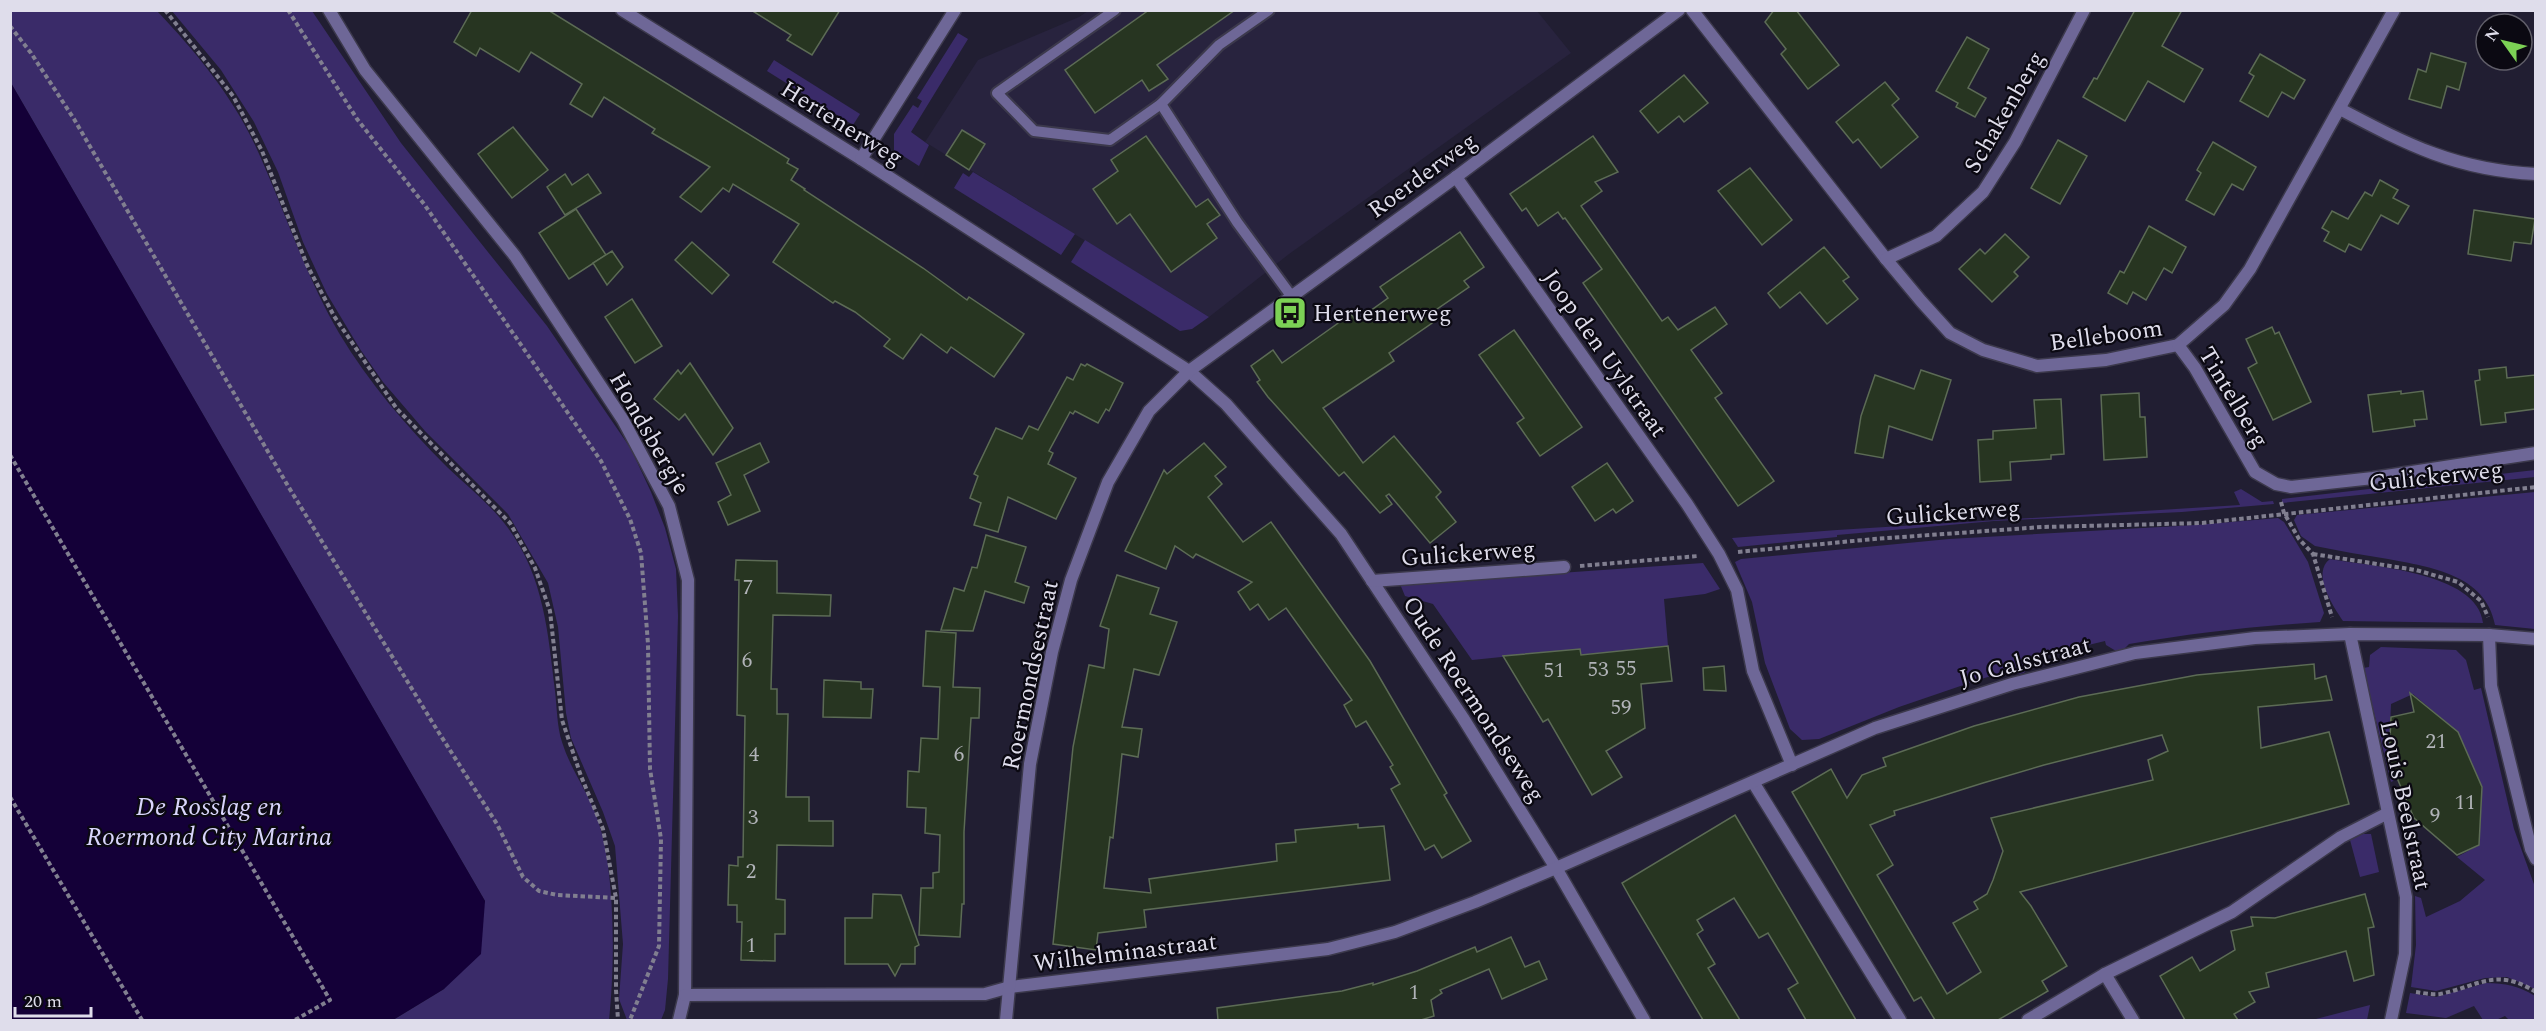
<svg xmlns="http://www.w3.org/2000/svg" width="2546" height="1031" font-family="Spectral,serif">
	<rect width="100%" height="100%" fill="#211e32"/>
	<polygon fill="#28233e" points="1088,11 1537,11 1571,53 1289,254 1209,317 925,142 978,60 1079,17"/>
	<g fill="#3a2b69">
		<path d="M11 11H157C195 51 231 94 255 145 284 208 304 273 339 333 369 383 406 426 447 467 468 487 491 505 508 528 544 577 548 633 555 691 557 708 557 727 562 742 570 768 587 791 596 815 616 866 615 966 609 1020H393L444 989 485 901 11 83Z"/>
		<polygon points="172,11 312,11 401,143 547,326 631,449 651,492 665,528 676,569 678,616 668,979 665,1010 661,1020 627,1020 619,999 623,944 615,846 603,812 571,738 566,713 558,627 548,583 508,514 425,431 383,382 360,349 327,294 303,242 278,172 254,122 221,70"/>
		<polygon points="958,33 968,39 911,132 929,145 919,166 894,150 894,134 913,105 918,108 922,101 917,98"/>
		<polygon points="774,60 860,114 853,125 767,71"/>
		<polygon points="973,172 1075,234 1061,255 954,188 963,173 969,177"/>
		<polygon points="1085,240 1209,317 1192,329 1180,331 1071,262"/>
		<polygon points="2535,470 2535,477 2282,503 2282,499"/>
		<polygon points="2241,489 2262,502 2273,501 2274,504 2182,512 1994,521 1837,535 1837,537 1738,547 1732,538 1837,530 2240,505 2234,492"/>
		<path d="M2535 492V629L2495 625C2486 574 2429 567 2388 559 2364 555 2339 551 2315 546L2301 536 2294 520 2297 515Z"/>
		<path d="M2278 518 2284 522 2308 562 2324 613 2320 622C2256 626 2193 633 2129 644L2123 650 2116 651 2106 645 2105 641 2030 659V662L2024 673 2019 674 2009 671 1981 679 1899 707 1819 739 1802 740 1790 729 1765 663 1752 602 1735 562 1741 559 1949 539 2196 525Z"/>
		<path d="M2330 559C2369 566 2478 572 2483 623L2343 621C2333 606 2311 573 2330 559Z"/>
		<polygon points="1703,563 1720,589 1705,594 1664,599 1668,646 1581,655 1580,649 1472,660 1433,604 1405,596 1400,584"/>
		<polygon points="2381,647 2456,650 2466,660 2474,690 2481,688 2514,829 2535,887 2535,989 2507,977 2485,978 2436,991 2411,987 2416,945 2415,896 2421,898 2426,917 2460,901 2485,880 2457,857 2479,845 2481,800 2447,723 2413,694 2391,704 2389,749 2406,775 2391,782 2363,668 2369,667 2370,655"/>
		<polygon points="2363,834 2371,834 2379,872 2360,877 2350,840"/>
		<path d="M2486 983C2505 983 2519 986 2535 996V1020H2509L2505 1016 2496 1020H2483L2474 1006 2446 1018 2406 1013 2410 993 2436 997Z"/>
		<polygon points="2370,1005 2367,1020 2312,1020"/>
	</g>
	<polygon fill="#140038" points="11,83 485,901 481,954 444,989 393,1020 11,1020"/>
	<g fill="#273521" stroke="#5c6b55" stroke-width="1.5" fill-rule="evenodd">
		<polygon points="472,10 548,10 789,159 787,163 798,169 791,180 805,189 804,190 923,268 967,300 969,297 1024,334 994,377 951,347 947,353 921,334 903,359 884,346 890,339 855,312 835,301 833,303 773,262 799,224 733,184 729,192 723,188 701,212 680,197 710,167 652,133 655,129 604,97 592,117 570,104 582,84 531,52 519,72 480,48 476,56 454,42"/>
		<polygon points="751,10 840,10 812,55 787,40 791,35"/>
		<polygon points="1149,10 1235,10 1157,65 1168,79 1149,91 1142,80 1095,113 1065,70"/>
		<polygon points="1774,10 1796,10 1839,65 1808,89 1781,54 1786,49 1765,22"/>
		<polygon points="2135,10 2182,10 2162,46 2203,69 2184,102 2148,81 2125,121 2083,97 2094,78 2097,79"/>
		<polygon points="1967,37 1989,49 1968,88 1986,98 1975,117 1956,107 1958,103 1936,91"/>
		<polygon points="2431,53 2466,63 2459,90 2447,86 2441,108 2409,99 2418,69 2426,72"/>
		<polygon points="2260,54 2305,80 2294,99 2282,92 2268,117 2240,101 2254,76 2249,73"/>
		<polygon points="1684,75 1708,103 1684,122 1679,116 1658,133 1640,111"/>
		<polygon points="1885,82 1899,99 1892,105 1918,137 1881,168 1858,139 1853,143 1836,122"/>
		<polygon points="513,127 548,170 512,198 478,154"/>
		<polygon points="962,130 985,144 969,170 946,155"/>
		<polygon points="1146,136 1196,207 1208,199 1220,215 1207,224 1217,238 1171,272 1130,214 1117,224 1093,189 1118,171 1111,160"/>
		<polygon points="1593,136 1618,172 1595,182 1602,191 1581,206 1662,321 1668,317 1678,330 1715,307 1727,324 1691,350 1722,393 1715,398 1774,481 1738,506 1583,283 1602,269 1565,218 1563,219 1558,212 1538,226 1526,208 1522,211 1510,194"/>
		<polygon points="2058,140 2087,156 2060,204 2031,188"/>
		<polygon points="2213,142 2256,167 2243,190 2232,184 2214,215 2186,200 2201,173 2197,170"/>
		<polygon points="1750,168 1792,220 1762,245 1718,191"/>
		<polygon points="565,174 572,185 588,174 601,193 565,215 547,187"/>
		<polygon points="2380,180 2398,190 2393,198 2409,206 2398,224 2381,215 2361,250 2349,244 2345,252 2324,241 2329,232 2322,228 2332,211 2348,219 2365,192 2372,196"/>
		<polygon points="576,209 606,255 569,279 539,233"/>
		<polygon points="2474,210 2535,219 2531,244 2514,242 2511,261 2468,254"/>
		<polygon points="2149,226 2186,247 2172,273 2164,268 2146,300 2133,292 2127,304 2108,293 2120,271 2124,273"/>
		<polygon points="1460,232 1484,267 1464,281 1469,287 1430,314 1435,321 1389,353 1394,361 1323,408 1363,463 1394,436 1441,492 1436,497 1456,522 1430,543 1389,494 1386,496 1392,504 1380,513 1344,472 1339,476 1268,397 1257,382 1260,380 1251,366 1273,350 1282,363 1351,314 1356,321 1388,298 1380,287"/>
		<polygon points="2005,234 2029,257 2014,272 2018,276 1992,302 1959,269 1980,249 1985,254"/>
		<polygon points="692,242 729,275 712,294 675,260"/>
		<polygon points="1824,247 1849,277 1843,281 1858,299 1827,324 1800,292 1780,308 1768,293"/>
		<polygon points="612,251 623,267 607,285 593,263"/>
		<polygon points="632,299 662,346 635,363 605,317"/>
		<polygon points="2272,327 2275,334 2279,332 2311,402 2273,420 2248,368 2257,363 2246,339"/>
		<polygon points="1514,330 1582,427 1540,456 1517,423 1524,418 1479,355"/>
		<polygon points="690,363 733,428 713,455 685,414 679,420 654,399 678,370 681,374"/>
		<polygon points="1081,364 1085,366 1087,364 1123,383 1109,411 1106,409 1098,423 1075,411 1073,414 1070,412 1049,451 1053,453 1048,464 1076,478 1056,519 1008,497 998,532 974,525 981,503 970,498 978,476 974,474 996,428 1022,439 1029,426 1038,430 1067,377 1073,380"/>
		<polygon points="2506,367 2507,378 2535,375 2535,409 2505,413 2506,422 2481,425 2475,381 2480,380 2479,370"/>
		<polygon points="1921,370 1951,380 1932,440 1889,426 1883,458 1855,453 1861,416 1875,375 1914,389"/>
		<polygon points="2401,391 2401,394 2423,391 2427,419 2414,420 2415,426 2373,432 2368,395"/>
		<polygon points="2139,393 2140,417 2145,417 2147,457 2104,460 2101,395"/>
		<polygon points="2061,399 2064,454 2051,455 2051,459 2010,462 2011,480 1980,482 1978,440 1993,439 1993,431 2036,428 2034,400"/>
		<polygon points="760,443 769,462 744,475 760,511 728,525 718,502 731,495 716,463"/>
		<polygon points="1204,443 1226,467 1215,476 1222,484 1208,497 1243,542 1271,522 1370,661 1447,793 1444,795 1471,841 1442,858 1434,845 1425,850 1391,789 1400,784 1390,767 1393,765 1366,721 1356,727 1344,705 1352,700 1286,608 1269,620 1258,604 1250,610 1238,592 1252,582 1196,554 1193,558 1175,546 1166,569 1125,551 1164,470 1167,474"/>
		<polygon points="1607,463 1633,501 1616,513 1613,509 1595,521 1572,487"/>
		<polygon points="986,535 1026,547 1015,582 1029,587 1024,603 985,591 973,631 941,630 954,588 964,591 972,567 977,568"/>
		<polygon points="736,560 777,561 777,593 831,595 830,616 773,615 771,689 777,689 777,714 788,714 786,797 809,797 809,821 833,821 833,846 777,845 776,899 785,900 785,934 775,934 775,961 741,960 742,922 737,922 737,905 728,905 729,865 738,866 738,857 743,857 745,716 737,715 739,580 735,580"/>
		<polygon points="1117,575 1159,588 1150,614 1177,622 1159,675 1134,669 1122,727 1142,729 1138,757 1122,754 1113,838 1110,837 1104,888 1151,893 1149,879 1277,861 1276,844 1296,842 1295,830 1358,824 1358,828 1384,826 1390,880 1144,910 1146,927 1098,933 1096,950 1053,944 1073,747 1089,665 1104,668 1109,629 1100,626"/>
		<polygon points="926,631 956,633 953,687 980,688 979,718 971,718 964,832 964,904 962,904 960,937 919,935 921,888 933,888 933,873 939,872 940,835 925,833 926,808 907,807 908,771 919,772 921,738 938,739 940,687 923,686"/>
		<polygon points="1668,646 1672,681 1641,684 1645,728 1606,751 1622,777 1592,795 1548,719 1543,722 1503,656 1580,649 1581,655"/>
		<path d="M2314 664 2315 679 2326 676 2332 700 2258 707 2261 748 2329 732 2349 804 2020 892 2031 906 2067 966 2042 981 2048 991 1998 1020H1935L1921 997 1914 1001 1792 792 1831 769 1847 798 1862 775 1886 766 1883 758 1974 726 2079 697 2197 675ZM2162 735 2168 751 2148 760 2153 780 1991 818 2003 851 1993 880 1987 894 1974 902 1978 909 1953 923 1981 972 1947 994 1877 875 1893 865 1870 825 1895 815 1894 811 1983 783 2044 765Z"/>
		<polygon points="1724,666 1726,691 1704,690 1703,668"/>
		<polygon points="824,680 861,682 861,689 873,689 871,718 823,717"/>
		<polygon points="2410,693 2458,732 2482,787 2479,845 2457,855 2414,818 2389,759 2391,717 2414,712"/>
		<polygon points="1735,815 1813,947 1856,1020 1806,1020 1788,989 1798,983 1768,933 1759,938 1734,898 1697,920 1703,930 1697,934 1715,964 1708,968 1740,1020 1703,1020 1632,901 1622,883"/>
		<polygon points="873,894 901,895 919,945 915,947 915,964 901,964 895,976 888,964 845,964 845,918 872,918"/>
		<polygon points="2365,894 2374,927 2368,928 2374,975 2354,981 2346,951 2266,973 2269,987 2249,992 2255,1002 2234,1014 2238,1020 2185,1020 2160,976 2192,957 2200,971 2235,950 2231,931 2253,926 2251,917 2275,918"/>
		<polygon points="1511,937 1525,967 1539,961 1547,979 1502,999 1489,969 1440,990 1442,993 1431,1000 1434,1016 1421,1020 1218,1020 1217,1008 1342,991 1373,983 1373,985 1417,971 1475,947 1477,952"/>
	</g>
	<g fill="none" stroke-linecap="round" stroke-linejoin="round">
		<defs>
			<g id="service">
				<polyline points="1115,10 997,93 1034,131 1110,140 1161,104"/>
				<polyline points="1269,10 1219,45 1161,104 1237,222 1292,297"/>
			</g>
			<polyline id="pedestrian" points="2028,1020 2105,974"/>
			<g id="minor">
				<polyline points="329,10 365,70 515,256 623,420 669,506 688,580 685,995 679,1020"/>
				<polyline points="622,10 861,159 1189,371 1226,404 1341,534 1463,718 1556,868 1644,1020"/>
				<polyline points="1692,10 1886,259 1921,301 1950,333 1983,350 2037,366 2106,360 2178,345 2224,305 2250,269 2394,10"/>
				<path d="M2340 109C2408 145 2456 170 2536 174"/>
				<polyline points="861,159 955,10"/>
				<polyline points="1456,177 1687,504 1719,554 1737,590 1753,671 1792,765"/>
				<polyline points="1886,259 1936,236 1983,192 2015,142 2084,10"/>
				<polyline points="2178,345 2195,368 2255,472 2276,484 2291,487 2373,478 2536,453"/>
				<polyline points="1372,581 1564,567"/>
				<polyline points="2350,634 2406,897 2405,954 2391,1020"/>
				<polyline points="2489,635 2491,686 2531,849 2536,859"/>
				<polyline points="1753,782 1900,1020"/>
				<polyline points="685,995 985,994 1010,987 1328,949 1395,932 1475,902 1556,868 1875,728 2012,684 2135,653 2255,638 2350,634 2489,635 2536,639"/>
				<polyline points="1006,1020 1030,764 1052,652 1071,580 1108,482 1149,411 1189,371 1456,177 1679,10"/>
				<polyline points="2133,1020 2105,974 2232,912 2341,837 2386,814"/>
			</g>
		</defs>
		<use href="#service" stroke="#3c394c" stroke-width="14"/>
		<use href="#pedestrian" stroke="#3c394c" stroke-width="15"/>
		<use href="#minor" stroke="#3c394c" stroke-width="15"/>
		<g stroke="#817f90" stroke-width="4" stroke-dasharray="4.5 3" stroke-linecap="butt">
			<polyline points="165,10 233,96 262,151 307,265 334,316 397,409 510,523 535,568 550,611 562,720 581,776 603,829 616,898 616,990 618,1020"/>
			<polyline points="288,10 357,119 424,204 601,461 630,519 641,553 648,644 650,769 661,839 659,946 630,1020"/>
			<polyline points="10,26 31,53 74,119 288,486 434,725 497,824 523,877 539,891 557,895 616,898"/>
			<polyline points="10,455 330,1000 295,1020"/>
			<polyline points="2281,502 2284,513 2299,539 2313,554 2332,617"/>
			<polyline points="1738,552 1874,539 2042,527 2202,523 2536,487"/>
			<polyline points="2313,554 2416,570 2458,582 2481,601 2488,617"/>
			<polyline points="1580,566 1698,556"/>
			<polyline points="10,797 142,1020"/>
			<path d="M2416 992C2423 993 2432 995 2440 994 2479 986 2496 967 2536 992"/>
		</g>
		<use href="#service" stroke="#6e6797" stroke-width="10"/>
		<use href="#pedestrian" stroke="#6e6797" stroke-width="12"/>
		<use href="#minor" stroke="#6e6797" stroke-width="12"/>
	</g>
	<defs>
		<symbol id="bus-square" viewBox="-11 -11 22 22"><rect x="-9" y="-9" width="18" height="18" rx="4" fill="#7cd155" stroke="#0b0912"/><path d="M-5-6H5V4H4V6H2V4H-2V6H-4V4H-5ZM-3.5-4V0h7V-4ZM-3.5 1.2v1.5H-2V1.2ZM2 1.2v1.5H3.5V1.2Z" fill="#111"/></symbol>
	</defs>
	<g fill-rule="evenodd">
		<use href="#bus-square" x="1271" y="294" width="38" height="38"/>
	</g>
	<g text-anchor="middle" stroke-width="4.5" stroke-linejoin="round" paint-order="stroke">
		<g font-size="21" fill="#b1b3b8">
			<text x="748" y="594">7</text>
			<text x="747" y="667">6</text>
			<text x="1626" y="675">55</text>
			<text x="1598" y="676">53</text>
			<text x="1554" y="677">51</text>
			<text x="1621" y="714">59</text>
			<text x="2436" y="748">21</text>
			<text x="754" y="761">4</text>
			<text x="959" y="761">6</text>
			<text x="2465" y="809">11</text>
			<text x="2435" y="822">9</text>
			<text x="753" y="824">3</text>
			<text x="751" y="878">2</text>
			<text x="751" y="952">1</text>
			<text x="1414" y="999">1</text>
		</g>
		<g font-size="24" fill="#dfddeb" stroke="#0b0912">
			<text transform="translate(2004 112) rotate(-60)" y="8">Schakenberg</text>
			<text transform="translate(842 123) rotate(32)" y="8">Hertenerweg</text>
			<text transform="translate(1422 175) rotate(-36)" y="8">Roerderweg</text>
			<text transform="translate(2106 335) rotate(-8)" y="8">Belleboom</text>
			<text transform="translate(1605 353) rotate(55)" y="8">Joop den Uylstraat</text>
			<text transform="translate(2234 397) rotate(59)" y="8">Tintelberg</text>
			<text transform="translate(650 433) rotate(60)" y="8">Hondsbergje</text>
			<text transform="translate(2436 476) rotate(-6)" y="8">Gulickerweg</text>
			<text transform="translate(1953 512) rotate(-4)" y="8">Gulickerweg</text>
			<text transform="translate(1468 553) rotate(-4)" y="8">Gulickerweg</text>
			<text transform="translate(2025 661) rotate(-15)" y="8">Jo Calsstraat</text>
			<text transform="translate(1030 675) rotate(-78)" y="8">Roermondsestraat</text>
			<text transform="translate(1474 699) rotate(57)" y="8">Oude Roermondseweg</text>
			<text transform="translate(2406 805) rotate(78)" y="8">Louis Beelstraat</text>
			<text transform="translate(1125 952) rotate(-7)" y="8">Wilhelminastraat</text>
		</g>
		<g font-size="24" fill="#dfddeb" stroke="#0b0912" text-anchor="start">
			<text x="1313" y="321">Hertenerweg</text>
		</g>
		<g font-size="26" font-style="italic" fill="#d9d5fc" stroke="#0b0912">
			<text x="209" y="815">De Rosslag en<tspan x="209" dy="30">Roermond City Marina</tspan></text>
		</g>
	</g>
	<rect width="2546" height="1031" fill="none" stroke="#dfddeb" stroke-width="24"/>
	<g transform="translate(2504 42) rotate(304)"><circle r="28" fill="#0b0912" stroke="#605e69" stroke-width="1.5"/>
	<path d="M0-4.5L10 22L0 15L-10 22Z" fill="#7cd155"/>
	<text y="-9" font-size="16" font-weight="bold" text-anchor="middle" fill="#dfddeb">N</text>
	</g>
	<path d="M15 1007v9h76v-9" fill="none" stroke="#dfddeb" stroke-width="3"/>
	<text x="24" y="1007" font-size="18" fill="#dfddeb" stroke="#0b0912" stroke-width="4.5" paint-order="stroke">20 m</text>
</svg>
